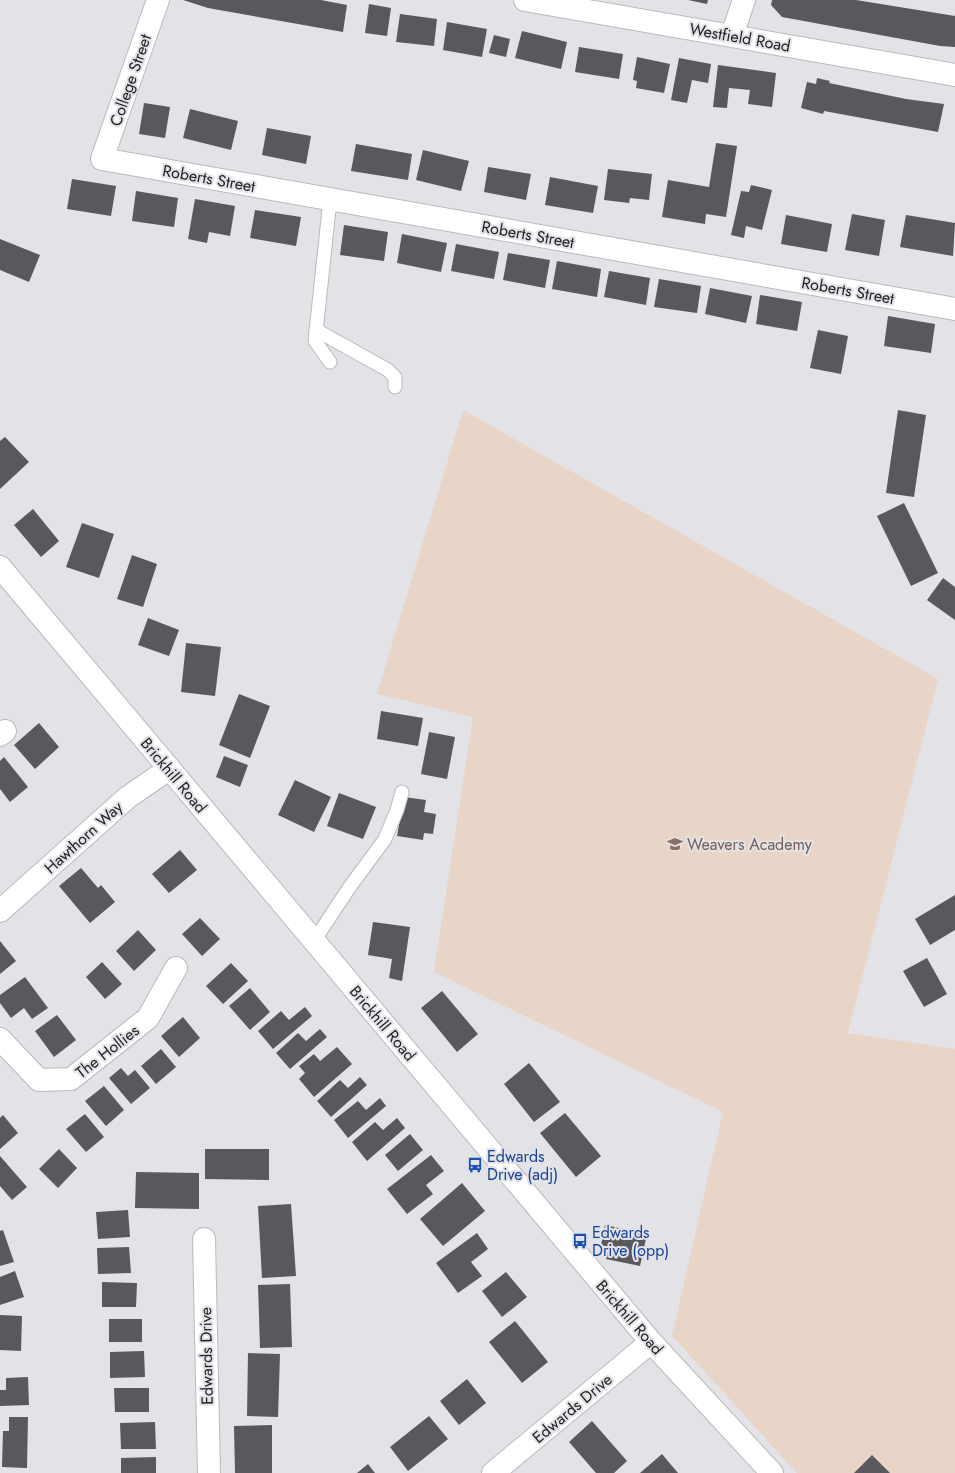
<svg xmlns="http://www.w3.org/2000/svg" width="955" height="1473" font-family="Jost,sans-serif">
	<rect width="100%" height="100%" fill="#e2e2e7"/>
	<polygon fill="#e9d5c7" points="463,410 938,679 848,1033 955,1049 955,1473 797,1473 672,1336 723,1112 434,972 473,717 377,694"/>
	<g fill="#59595d">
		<polygon points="183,0 321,0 347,5 343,32 208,8"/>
		<polygon points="688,0 708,0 707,4"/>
		<polygon points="772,0 856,0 955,16 955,47 940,46 782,17 771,5"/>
		<polygon points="369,4 391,8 387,36 365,33"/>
		<polygon points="400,14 437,19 434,46 396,42"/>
		<polygon points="447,22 487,29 482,57 443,50"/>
		<polygon points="522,31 567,42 561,69 515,58"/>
		<polygon points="494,35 510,39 506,57 489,53"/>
		<polygon points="579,47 623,54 619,79 575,72"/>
		<polygon points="637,57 670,64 664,93 636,88 637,81 633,80"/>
		<polygon points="679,58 711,64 708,83 692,80 687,103 671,100"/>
		<polygon points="718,65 776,73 772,107 748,104 750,90 729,88 727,108 713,107"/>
		<polygon points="817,78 830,81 829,83 906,99 944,104 938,132 824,111 823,114 801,108 807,82 816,84"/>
		<polygon points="144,103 170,107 165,138 139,134"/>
		<polygon points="190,109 238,121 231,150 183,138"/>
		<polygon points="267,128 311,136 306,164 262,155"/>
		<polygon points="716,143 737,146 726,217 706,214 705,224 662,217 668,180 709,187"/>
		<polygon points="356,144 412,154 408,180 351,171"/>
		<polygon points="423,150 469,161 461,191 416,180"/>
		<polygon points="488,167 531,174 526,200 484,192"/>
		<polygon points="608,169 652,174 649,200 630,198 629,203 604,200"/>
		<polygon points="550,177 598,186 593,213 545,205"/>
		<polygon points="72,179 116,186 111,216 67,209"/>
		<polygon points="751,185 772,190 762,230 746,226 744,238 731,235 741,191 749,192"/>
		<polygon points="136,191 178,198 174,227 132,221"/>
		<polygon points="195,199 235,206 230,236 209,232 207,243 188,239"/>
		<polygon points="255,210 301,217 296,246 250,238"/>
		<polygon points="852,214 885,220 879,256 845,250"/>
		<polygon points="786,215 832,224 827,252 781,244"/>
		<polygon points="906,215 955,223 953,256 900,247"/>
		<polygon points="344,225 388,232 384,261 340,255"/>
		<polygon points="402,234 447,243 441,272 397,263"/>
		<polygon points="0,239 40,255 29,282 0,270"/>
		<polygon points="456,244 499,252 494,279 451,271"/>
		<polygon points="508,253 550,260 545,288 503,280"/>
		<polygon points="557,261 601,269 597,297 552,289"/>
		<polygon points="609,271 650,278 646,305 604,297"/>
		<polygon points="659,279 701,286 697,313 654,307"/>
		<polygon points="710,288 752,296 746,323 705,314"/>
		<polygon points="760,295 802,302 797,331 756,324"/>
		<polygon points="888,316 935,324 931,353 884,346"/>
		<polygon points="818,330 848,336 841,374 810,368"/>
		<polygon points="898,410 926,415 914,497 886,493"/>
		<polygon points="5,437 29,462 0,489 0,441"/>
		<polygon points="904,503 938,573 911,586 877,516"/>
		<polygon points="33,509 59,541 41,557 14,525"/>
		<polygon points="82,523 114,534 99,578 66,567"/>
		<polygon points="132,555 157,564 143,607 117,599"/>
		<polygon points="943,578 955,587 955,620 927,600"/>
		<polygon points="148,618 179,630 169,656 138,645"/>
		<polygon points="186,643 221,647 215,696 181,692"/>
		<polygon points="239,694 270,706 250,758 219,745"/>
		<polygon points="381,711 423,718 418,746 377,739"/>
		<polygon points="39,723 59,747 35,769 14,745"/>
		<polygon points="429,732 455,737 447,779 421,774"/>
		<polygon points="224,756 248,765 240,787 216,777"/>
		<polygon points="4,757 28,787 10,802 0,789 0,761"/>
		<polygon points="295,780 331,797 314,832 278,815"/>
		<polygon points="339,793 376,807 363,839 327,826"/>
		<polygon points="404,797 426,800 424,812 436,814 433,834 424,833 423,840 397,836"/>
		<polygon points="180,850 197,870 169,893 152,874"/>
		<polygon points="81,868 98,888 101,885 115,902 90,923 59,886"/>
		<polygon points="955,895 955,930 930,945 915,919"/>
		<polygon points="200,918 220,939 202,956 182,934"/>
		<polygon points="373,922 410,927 402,981 389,978 392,959 368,955"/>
		<polygon points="138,930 156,950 134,971 116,951"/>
		<polygon points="0,941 16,961 0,974"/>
		<polygon points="927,958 947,994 924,1007 903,971"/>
		<polygon points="102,962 122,984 105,999 86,977"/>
		<polygon points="231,963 248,981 223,1004 206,986"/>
		<polygon points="25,977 48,1008 32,1019 24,1008 11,1018 0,1003 0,995"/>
		<polygon points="250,988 270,1012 250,1030 229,1006"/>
		<polygon points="442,991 478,1034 457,1052 421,1008"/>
		<polygon points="305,1007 312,1016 273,1049 258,1031 281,1011 289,1020"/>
		<polygon points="57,1015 76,1040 54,1057 35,1031"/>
		<polygon points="183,1017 200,1038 179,1057 161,1036"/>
		<polygon points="320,1029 327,1037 290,1069 276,1053 298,1033 306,1041"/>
		<polygon points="337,1047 352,1064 314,1097 299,1079 305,1073 299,1066 314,1054 320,1061"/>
		<polygon points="161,1049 176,1067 156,1084 141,1066"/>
		<polygon points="529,1063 560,1102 534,1122 504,1084"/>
		<polygon points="121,1068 128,1076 135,1070 150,1088 131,1104 109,1078"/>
		<polygon points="360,1077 367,1085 331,1117 317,1101 340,1080 348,1088"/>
		<polygon points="104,1086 124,1110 106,1126 85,1101"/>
		<polygon points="380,1098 386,1106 348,1138 334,1120 358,1101 366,1110"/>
		<polygon points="565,1113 601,1156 576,1177 540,1133"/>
		<polygon points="85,1114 104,1137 86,1152 66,1129"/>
		<polygon points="3,1115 18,1133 0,1149 0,1118"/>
		<polygon points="397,1118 405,1128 367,1161 352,1142 375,1122 383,1130"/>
		<polygon points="410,1134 423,1150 398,1171 385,1155"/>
		<polygon points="59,1149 77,1168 58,1188 39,1169"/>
		<polygon points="205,1149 269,1149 269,1180 205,1179"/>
		<polygon points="431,1155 444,1171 426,1185 433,1194 407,1214 387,1189"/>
		<polygon points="0,1156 27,1187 12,1200 0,1186"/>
		<polygon points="136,1172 199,1173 199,1209 135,1208"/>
		<polygon points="462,1183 485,1211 443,1246 420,1219"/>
		<polygon points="291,1204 296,1276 262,1278 258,1206"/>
		<polygon points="128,1210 130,1237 98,1239 96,1212"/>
		<polygon points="605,1225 647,1234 640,1266 606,1259 609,1247 601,1245"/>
		<polygon points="3,1230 14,1262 0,1266 0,1231"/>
		<polygon points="477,1233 488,1249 471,1262 482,1276 458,1293 436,1263"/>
		<polygon points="129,1247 131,1273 98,1274 97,1248"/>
		<polygon points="15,1271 24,1297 0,1305 0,1277"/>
		<polygon points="506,1272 527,1297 502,1317 482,1291"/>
		<polygon points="102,1282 137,1283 136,1307 102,1307"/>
		<polygon points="290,1284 292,1347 260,1348 258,1285"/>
		<polygon points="0,1315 22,1316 21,1351 0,1350"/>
		<rect x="109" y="1319" width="33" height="23"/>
		<polygon points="515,1321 548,1362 522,1383 489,1342"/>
		<polygon points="144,1351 145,1377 110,1378 110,1352"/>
		<polygon points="248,1353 280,1354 278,1417 247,1416"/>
		<polygon points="28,1377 29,1405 0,1406 0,1390 6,1390 6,1378"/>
		<polygon points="467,1379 486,1403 459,1425 440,1401"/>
		<polygon points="114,1388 149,1388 149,1412 115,1412"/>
		<polygon points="429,1416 448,1439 408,1471 390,1447"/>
		<polygon points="9,1417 28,1417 27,1468 2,1467 3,1431 9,1431"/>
		<polygon points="592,1421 627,1461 614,1473 596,1473 569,1442"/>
		<polygon points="155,1422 156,1449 121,1449 120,1423"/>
		<polygon points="272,1425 272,1473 235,1473 234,1426"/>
		<polygon points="662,1454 678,1473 640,1473"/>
		<polygon points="872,1455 890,1473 854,1473"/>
		<polygon points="156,1457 156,1473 121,1473 121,1458"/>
		<polygon points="368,1464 375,1473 357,1473"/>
	</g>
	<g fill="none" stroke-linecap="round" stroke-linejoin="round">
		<defs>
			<g id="lane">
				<polyline points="316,330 388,370 395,377 395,387"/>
				<polyline points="330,362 315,341 330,200"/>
				<polyline points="314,941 349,888 385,839 397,810 402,792"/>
			</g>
			<g id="street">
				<polyline points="158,0 102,159 955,309"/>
				<polyline points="732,35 744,0"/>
				<polyline points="0,735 5,731"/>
				<polyline points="0,911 128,797 169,769"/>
				<polyline points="0,1039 39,1080 71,1079 148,1018 176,968"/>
				<polyline points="204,1239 209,1473"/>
				<polyline points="493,1473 651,1342"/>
			</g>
			<g id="secondary">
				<polyline points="525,0 955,75"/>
				<polyline points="0,567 651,1342 772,1473"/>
			</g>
		</defs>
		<use href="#lane" stroke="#bababe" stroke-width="15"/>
		<use href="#street" stroke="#bababe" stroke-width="24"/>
		<use href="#secondary" stroke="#bababe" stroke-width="24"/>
		<use href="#lane" stroke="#fff" stroke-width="13"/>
		<use href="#street" stroke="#fff" stroke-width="22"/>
		<use href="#secondary" stroke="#fff" stroke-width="22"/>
	</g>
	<defs>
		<symbol id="school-bare" viewBox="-9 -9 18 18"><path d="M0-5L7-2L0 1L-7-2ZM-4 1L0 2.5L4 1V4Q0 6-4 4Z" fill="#8d6e63" stroke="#e2e2e7" stroke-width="2.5" paint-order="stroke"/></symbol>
		<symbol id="bus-bare" viewBox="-9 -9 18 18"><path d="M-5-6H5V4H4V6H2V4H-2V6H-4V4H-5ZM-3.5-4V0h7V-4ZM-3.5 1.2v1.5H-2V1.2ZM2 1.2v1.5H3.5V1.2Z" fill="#1a4fb4" stroke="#e2e2e7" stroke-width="2.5" paint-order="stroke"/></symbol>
	</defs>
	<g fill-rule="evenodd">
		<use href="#school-bare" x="664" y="833" width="22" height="22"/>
		<use href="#bus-bare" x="464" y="1154" width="22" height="22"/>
		<use href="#bus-bare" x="569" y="1230" width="22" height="22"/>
	</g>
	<g text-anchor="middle" stroke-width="4" stroke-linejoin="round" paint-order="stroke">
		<g font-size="16" fill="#222223" stroke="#e2e2e7">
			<text transform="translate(740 37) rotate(10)" y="6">Westfield Road</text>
			<text transform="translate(130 80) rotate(-71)" y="6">College Street</text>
			<text transform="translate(209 178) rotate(10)" y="6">Roberts Street</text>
			<text transform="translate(528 234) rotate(10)" y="6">Roberts Street</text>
			<text transform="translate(848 290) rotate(10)" y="6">Roberts Street</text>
			<text transform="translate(174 775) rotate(50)" y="6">Brickhill Road</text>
			<text transform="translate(83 837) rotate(-42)" y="6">Hawthorn Way</text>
			<text transform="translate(383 1023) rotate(50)" y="6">Brickhill Road</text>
			<text transform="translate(107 1051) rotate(-38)" y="6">The Hollies</text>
			<text transform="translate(630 1317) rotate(49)" y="6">Brickhill Road</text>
			<text transform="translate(206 1356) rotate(-91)" y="6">Edwards Drive</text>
			<text transform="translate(572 1408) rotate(-40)" y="6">Edwards Drive</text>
		</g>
		<g font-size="16" fill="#785e54" stroke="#e2e2e7" text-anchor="start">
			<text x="687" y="850">Weavers Academy</text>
		</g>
		<g font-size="16" fill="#164399" stroke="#e2e2e7" text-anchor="start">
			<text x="487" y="1162">Edwards<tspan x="487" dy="18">Drive (adj)</tspan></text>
			<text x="592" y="1238">Edwards<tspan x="592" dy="18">Drive (opp)</tspan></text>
		</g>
	</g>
</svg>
